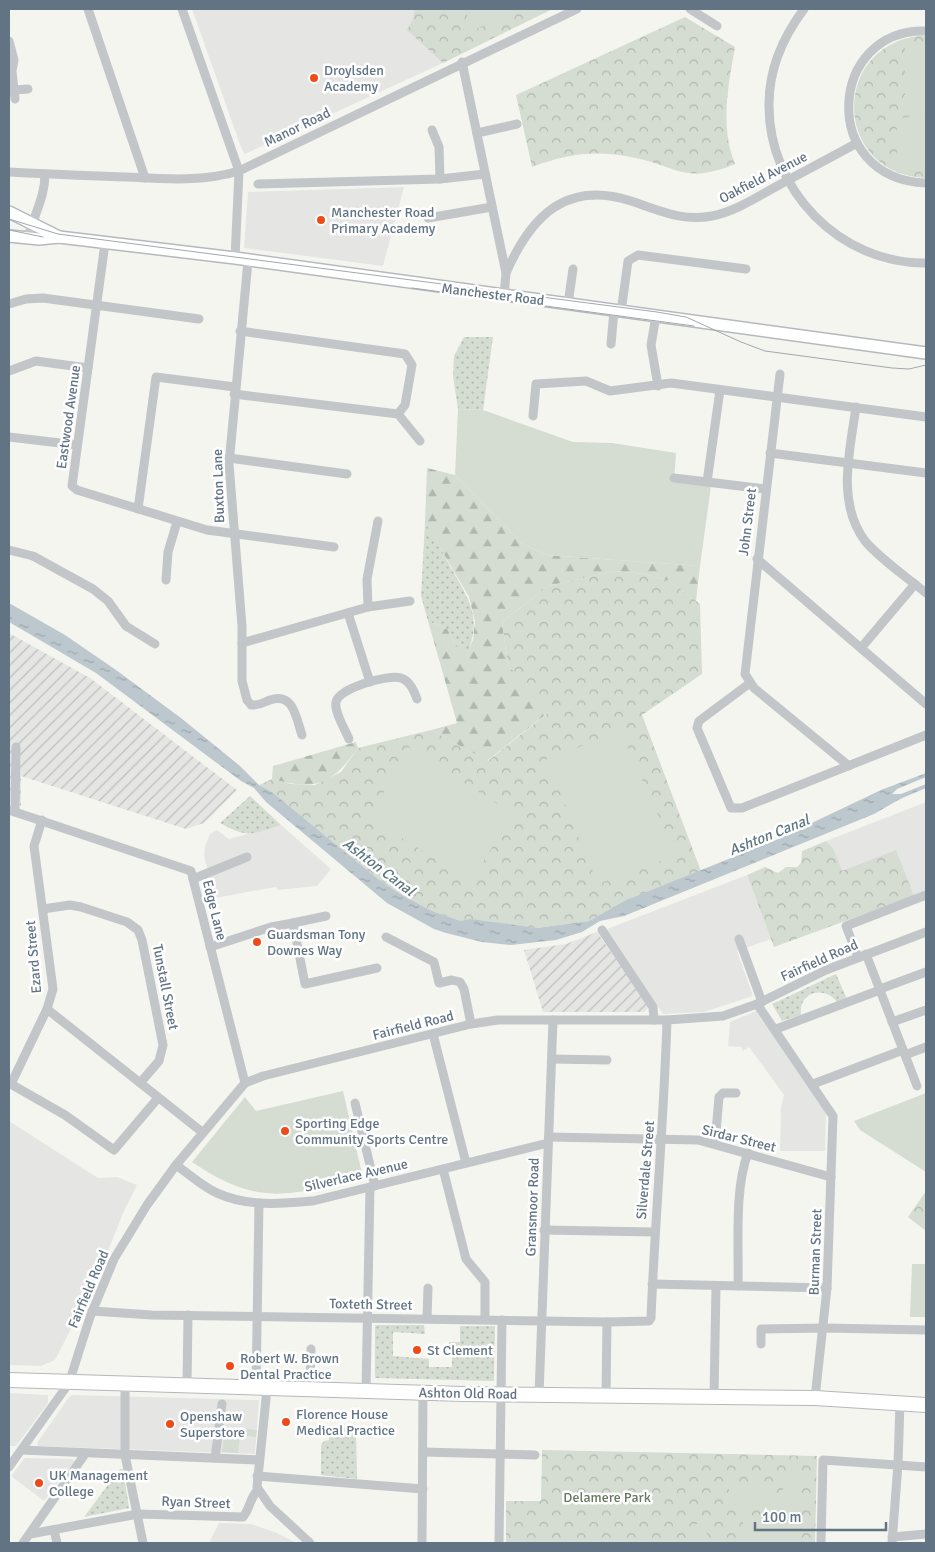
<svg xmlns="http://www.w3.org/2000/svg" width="935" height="1552" font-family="Signika,sans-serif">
	<defs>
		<pattern id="industrial-furrows" width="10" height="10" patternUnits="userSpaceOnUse" patternTransform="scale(1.25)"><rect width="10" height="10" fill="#e5e6e4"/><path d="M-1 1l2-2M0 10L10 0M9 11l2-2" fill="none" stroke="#bdbfbe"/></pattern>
		<pattern id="grass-dots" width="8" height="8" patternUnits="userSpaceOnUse" patternTransform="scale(1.25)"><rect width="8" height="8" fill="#d5dcd1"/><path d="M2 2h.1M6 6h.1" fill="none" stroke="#b0b7af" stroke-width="1.8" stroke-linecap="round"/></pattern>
		<pattern id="forest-firs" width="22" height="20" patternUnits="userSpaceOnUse" patternTransform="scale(1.25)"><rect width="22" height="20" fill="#d5dcd1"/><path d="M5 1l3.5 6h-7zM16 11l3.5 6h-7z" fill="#b0b7af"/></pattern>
		<pattern id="park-crowns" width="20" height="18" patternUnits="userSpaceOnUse" patternTransform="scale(1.25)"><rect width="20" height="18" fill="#d5dcd1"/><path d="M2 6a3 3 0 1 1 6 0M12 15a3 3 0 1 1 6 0" fill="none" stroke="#b0b7af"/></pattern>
		<pattern id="water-ripples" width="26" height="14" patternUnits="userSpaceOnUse" patternTransform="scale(1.25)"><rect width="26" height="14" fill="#bcc8cd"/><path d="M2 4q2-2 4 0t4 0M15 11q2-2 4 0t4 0" fill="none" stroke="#9ca7ac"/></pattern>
	</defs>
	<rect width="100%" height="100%" fill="#f5f5f0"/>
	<g fill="#e5e6e4">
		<polygon points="192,9 553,9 443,63 245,154 242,150"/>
		<polygon points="404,187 383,266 244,248 248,192"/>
		<polygon points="926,802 926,891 914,896 841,871 833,848 826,841"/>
		<polygon points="281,825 331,869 317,886 278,890 276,887 215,898 204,856 205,846 210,834 217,830 229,839"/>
		<polygon points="747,875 771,939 737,951 753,996 704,1012 663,1014 607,929"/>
		<polygon points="756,1011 826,1111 825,1151 780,1151 781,1107 784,1095 749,1047 743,1051 741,1047 728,1046 730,1022"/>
		<polygon points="9,1121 98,1178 117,1177 137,1185 124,1211 98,1276 55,1360 41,1366 9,1365"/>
		<polygon points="9,1393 48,1395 48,1403 16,1446 9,1446"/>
		<polygon points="73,1395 259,1400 255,1454 38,1446 37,1443 69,1397"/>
		<polygon points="25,1458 73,1459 74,1462 44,1501 11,1476"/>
		<polygon points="219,1523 251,1524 277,1533 296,1543 209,1543"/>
	</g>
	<g fill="url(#industrial-furrows)">
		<polygon points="9,633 90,678 237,790 204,823 186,829 21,776 21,806 9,800"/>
		<polygon points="597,932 649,1007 644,1012 543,1012 524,950 566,944"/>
	</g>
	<g fill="url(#grass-dots)">
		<polygon points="464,337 493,337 483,410 458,409 453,376 454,356"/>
		<path d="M425 522C434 536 442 551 450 566 468 598 483 617 467 654L455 644 447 629 428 621 421 596Z"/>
		<path d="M250 796 281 825C252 834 248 839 220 823Z"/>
		<path d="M836 974 847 999 837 1002C824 985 798 992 801 1015L782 1021 772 1004Z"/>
		<polygon points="375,1325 424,1325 425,1334 393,1332 393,1356 429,1359 429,1367 452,1367 452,1357 449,1356 449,1342 460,1342 460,1326 495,1326 494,1381 375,1378"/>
		<polygon points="321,1427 356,1428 357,1479 321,1475 321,1445 324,1441 329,1440 329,1434 322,1431"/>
		<polygon points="120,1469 123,1469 129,1508 84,1517"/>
	</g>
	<g fill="url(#forest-firs)">
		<polygon points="427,468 455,475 521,543 547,555 700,566 696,601 670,581 644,574 615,571 548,586 502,622 508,665 550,711 487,761 431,730 457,723 428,621 447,629 455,644 467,653 473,640 475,621 469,597 425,522"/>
		<path d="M356 742 358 748C331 785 317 791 272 779L273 766Z"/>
	</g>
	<g fill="url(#park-crowns)">
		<polygon points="415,9 552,9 443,63 407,30 413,19"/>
		<path d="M685 17 735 47C728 87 720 126 735 164 684 185 678 166 631 157 594 150 567 154 532 167L516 95Z"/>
		<path d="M918 36H926V178C834 175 829 48 918 36Z"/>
		<polygon points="615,571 644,574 670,581 700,604 702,674 642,715 701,871 624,901 589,921 537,928 461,921 432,911 402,895 378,879 272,792 259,785 272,779 291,784 315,785 341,772 358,748 431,730 488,761 549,712 508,665 502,622 548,586"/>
		<polygon points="826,841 833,848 842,871 896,850 914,896 774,947 747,875 765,867 778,873 786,867 797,867 801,863 802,851"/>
		<polygon points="926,1191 926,1231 908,1217"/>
		<polygon points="542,1450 817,1456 815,1543 506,1543 506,1501 541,1501"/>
	</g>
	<g fill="#d5dcd1">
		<polygon points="464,9 520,9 474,30"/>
		<polygon points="905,46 926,46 926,112 905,114"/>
		<polygon points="926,116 926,171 897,173 897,118"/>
		<polygon points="458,409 483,410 573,442 612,443 676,453 674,482 711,486 700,566 547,555 521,543 455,475"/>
		<polygon points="621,732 676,855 598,884 546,759"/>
		<polygon points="408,747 513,814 471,881 370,818"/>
		<path d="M343 1091 363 1178C288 1195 260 1208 192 1162L245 1097 256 1111Z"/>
		<polygon points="926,1093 926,1172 860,1130 854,1121"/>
		<polygon points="912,1264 926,1264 926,1317 910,1317"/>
		<polygon points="233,1428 257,1430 256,1437 240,1435 238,1453 222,1452 224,1436 232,1436"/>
		<rect x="783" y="1474" width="15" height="31"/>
		<rect x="729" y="1484" width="46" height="23"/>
		<polygon points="743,1520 802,1521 801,1543 743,1543"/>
		<polygon points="701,1522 712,1543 698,1543 690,1527"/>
	</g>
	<polygon fill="url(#water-ripples)" points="9,603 65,635 116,670 181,718 240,766 259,785 272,792 378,879 402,895 432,911 461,921 470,919 537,928 589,921 624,901 776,840 881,790 926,773 926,777 897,789 892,794 901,794 926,784 926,788 900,799 874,814 656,903 624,916 600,921 582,932 556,940 511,945 482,942 446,933 434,929 387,903 266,802 254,788 241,781 96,673 9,622"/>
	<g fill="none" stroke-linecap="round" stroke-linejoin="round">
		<defs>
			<g id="major">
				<polyline points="9,212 59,237"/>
				<polyline points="9,236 39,239 59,237 235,258 926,353"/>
			</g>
			<polyline id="highway" points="9,1380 463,1394 815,1398 926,1405"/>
		</defs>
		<use href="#major" stroke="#b5b9bd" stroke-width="14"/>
		<use href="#highway" stroke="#b4b8bb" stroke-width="16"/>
		<g stroke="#c2c6c9" stroke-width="9">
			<polyline points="88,9 145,178"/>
			<polyline points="182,9 239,171 235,258"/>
			<polyline points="690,9 717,26"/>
			<path d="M804 9C783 37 769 69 769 104 768 190 840 264 926 263"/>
			<path d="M926 31C828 28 818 179 926 183"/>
			<polyline points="9,41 14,60 12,71 15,99"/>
			<polyline points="462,62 506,273 504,296"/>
			<polyline points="15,90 28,89"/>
			<polyline points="432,130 439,147 440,179"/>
			<polyline points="477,133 517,124"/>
			<path d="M9 172C48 174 88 176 128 177 164 179 203 182 239 171L577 9"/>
			<polyline points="258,184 440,179 485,174"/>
			<polyline points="428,218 492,207"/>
			<path d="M28 239C33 216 45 198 45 174"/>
			<polyline points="105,243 72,486 77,490 207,530 334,547"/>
			<path d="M248 261 229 464 242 626V681L247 700 251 705C259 706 264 702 270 700 294 692 296 718 302 735"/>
			<path d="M506 273C531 216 566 180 631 201 658 210 683 222 712 216 733 212 752 200 770 190 799 174 828 159 857 143"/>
			<polyline points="9,304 26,299 43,298 199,319"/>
			<polyline points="568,304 573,269"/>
			<polyline points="621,312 628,261 638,255 746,269"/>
			<polyline points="656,316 651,345 658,386"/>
			<polyline points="240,331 405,354 412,365 405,405 398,414"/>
			<polyline points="611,344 614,311"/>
			<polyline points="9,371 36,361 88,368"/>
			<polyline points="780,374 745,674 754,688 849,766"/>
			<polyline points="234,394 398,414 420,441"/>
			<path d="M856 407C850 451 836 502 865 541 880 559 908 578 926 593"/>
			<polyline points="533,416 536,384 586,381 610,391 671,383 926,417"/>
			<polyline points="9,437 77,445"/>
			<polyline points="770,453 926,473"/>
			<polyline points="229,458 347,474"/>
			<polyline points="674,478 765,489"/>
			<polyline points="707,482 720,390"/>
			<polyline points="138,509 156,377 235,387"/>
			<polyline points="9,550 33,556 93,589 108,601 126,626 155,644"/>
			<polyline points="757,559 926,704"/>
			<polyline points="166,580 168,552 177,522"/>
			<polyline points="368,607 367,579 378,521"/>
			<polyline points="348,613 370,682"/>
			<polyline points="242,643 368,607 410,601"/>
			<polyline points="861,648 915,584"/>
			<polyline points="750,683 699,721 697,728 731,808 742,808 926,735"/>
			<path d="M349 739C345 729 334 712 336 702 339 688 388 674 401 678 410 681 414 691 417 699"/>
			<polyline points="9,810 191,871 245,1083"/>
			<polyline points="15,812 16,747"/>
			<polyline points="193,879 247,857"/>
			<polyline points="43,909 70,905 81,907 127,922 138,930 142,940 163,1045 159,1061 140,1083"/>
			<polyline points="293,923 326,916"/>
			<polyline points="602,930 653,1007 654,1020"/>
			<polyline points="386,937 434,962 439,983 452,980 460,982 464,989 471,1024"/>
			<polyline points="739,939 762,1002"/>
			<polyline points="210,947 271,927 293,923 305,984 377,968"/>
			<polyline points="866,954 917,1086"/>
			<polyline points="858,957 846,926 926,895"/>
			<polyline points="880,989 926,972"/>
			<polyline points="757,1004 833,1116 827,1288 815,1398"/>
			<polyline points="47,1009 202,1132"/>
			<polyline points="892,1022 926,1010"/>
			<polyline points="776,1029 880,990"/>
			<polyline points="433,1034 466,1163"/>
			<polyline points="905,1055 926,1047"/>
			<polyline points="552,1059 607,1060"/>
			<polyline points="9,1083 65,1115 114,1150 158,1098"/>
			<polyline points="11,1084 47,1009 53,989 34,846 42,820"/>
			<polyline points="813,1084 903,1050"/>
			<polyline points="355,1103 375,1186"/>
			<polyline points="549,1137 698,1140 831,1177"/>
			<polyline points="715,1144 719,1097 723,1093 736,1093"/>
			<path d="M176 1165C189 1174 203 1187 217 1193 248 1207 280 1204 313 1201L548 1143"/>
			<polyline points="443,1169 466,1259 485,1282 485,1319"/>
			<polyline points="544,1230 654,1232"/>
			<polyline points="652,1284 827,1288"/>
			<path d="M738 1286C739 1247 734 1189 748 1153"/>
			<path d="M92 1311 152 1315 607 1322 649 1321 651 1318C655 1219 664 1119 667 1020"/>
			<polyline points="427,1318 428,1288"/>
			<polyline points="761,1344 761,1329 824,1328 926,1330"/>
			<polyline points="125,1385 125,1455 143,1543"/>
			<polyline points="187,1386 188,1315"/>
			<polyline points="256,1388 259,1203"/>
			<polyline points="267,1389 257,1487 270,1506 310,1543"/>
			<polyline points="310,1389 311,1349"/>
			<polyline points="366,1391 370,1187"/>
			<polyline points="539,1395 553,1020"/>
			<polyline points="606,1396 607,1322"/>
			<polyline points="714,1397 716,1286"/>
			<polyline points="22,1450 259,1460"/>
			<polyline points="423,1452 535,1455"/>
			<polyline points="215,1458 222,1404"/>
			<polyline points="9,1467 69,1383 90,1317 114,1259 147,1205 176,1165 245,1083 263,1076 471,1024 498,1020 667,1020 723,1016 757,1004 826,970 926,932"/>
			<polyline points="257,1476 423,1489"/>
			<polyline points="54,1530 57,1543"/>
			<path d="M30 1534 138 1514 243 1517C250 1509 250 1497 258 1490"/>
			<polyline points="892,1537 926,1534"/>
			<polyline points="23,1543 85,1454"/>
			<polyline points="422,1543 423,1392"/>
			<polyline points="499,1543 502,1320"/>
			<polyline points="821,1543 823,1460 926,1467"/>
			<polyline points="892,1543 898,1464 900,1403"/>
		</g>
		<use href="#major" stroke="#fff" stroke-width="11"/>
		<use href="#highway" stroke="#fff" stroke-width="14"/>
		<g stroke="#a2a8ae" stroke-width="1">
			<polyline points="9,219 58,234 657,312 686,317 741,342 765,351 892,368 909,369 926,365"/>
			<polyline points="9,230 43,237"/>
			<polyline points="412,288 694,326"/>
		</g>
	</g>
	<g fill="#ee4b18" stroke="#fff" stroke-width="2">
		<circle cx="314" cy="78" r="5"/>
		<circle cx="321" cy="220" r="5"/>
		<circle cx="257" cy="942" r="5"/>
		<circle cx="285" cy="1131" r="5"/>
		<circle cx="417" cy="1350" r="5"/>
		<circle cx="230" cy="1366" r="5"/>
		<circle cx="286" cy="1422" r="5"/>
		<circle cx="170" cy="1424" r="5"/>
		<circle cx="39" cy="1483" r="5"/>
	</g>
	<g text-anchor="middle" stroke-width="5" stroke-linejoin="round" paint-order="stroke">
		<g font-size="14" fill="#627484" stroke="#fff" text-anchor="start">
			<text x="324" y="75">Droylsden<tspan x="324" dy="16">Academy</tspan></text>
			<text x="331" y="217">Manchester Road<tspan x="331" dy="16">Primary Academy</tspan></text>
			<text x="267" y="939">Guardsman Tony<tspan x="267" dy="16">Downes Way</tspan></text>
			<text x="295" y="1128">Sporting Edge<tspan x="295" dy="16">Community Sports Centre</tspan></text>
			<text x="427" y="1355">St Clement</text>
			<text x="240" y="1363">Robert W. Brown<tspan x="240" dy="16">Dental Practice</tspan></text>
			<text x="296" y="1419">Florence House<tspan x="296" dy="16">Medical Practice</tspan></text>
			<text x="180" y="1421">Openshaw<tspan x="180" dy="16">Superstore</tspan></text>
			<text x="49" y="1480">UK Management<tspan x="49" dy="16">College</tspan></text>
		</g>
		<g font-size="14" fill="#627484" stroke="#fff">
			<text transform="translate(297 127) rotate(-26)" y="5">Manor Road</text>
			<text transform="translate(763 177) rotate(-27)" y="5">Oakfield Avenue</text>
			<text transform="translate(493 294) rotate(7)" y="5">Manchester Road</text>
			<text transform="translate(68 417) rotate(-82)" y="5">Eastwood Avenue</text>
			<text transform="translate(218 486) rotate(-92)" y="5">Buxton Lane</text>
			<text transform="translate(747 522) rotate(-83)" y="5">John Street</text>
			<text transform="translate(215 910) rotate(76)" y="5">Edge Lane</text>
			<text transform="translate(33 957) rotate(-95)" y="5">Ezard Street</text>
			<text transform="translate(819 960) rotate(-24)" y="5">Fairfield Road</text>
			<text transform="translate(166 987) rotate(79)" y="5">Tunstall Street</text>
			<text transform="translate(413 1025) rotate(-14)" y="5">Fairfield Road</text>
			<text transform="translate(739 1138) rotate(14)" y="5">Sirdar Street</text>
			<text transform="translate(645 1170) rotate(-85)" y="5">Silverdale Street</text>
			<text transform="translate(356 1175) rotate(-13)" y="5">Silverlace Avenue</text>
			<text transform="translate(532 1207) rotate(-88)" y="5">Gransmoor Road</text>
			<text transform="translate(815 1252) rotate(-88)" y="5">Burman Street</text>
			<text transform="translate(88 1289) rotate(-67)" y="5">Fairfield Road</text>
			<text transform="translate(371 1304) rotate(1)" y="5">Toxteth Street</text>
			<text transform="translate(468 1393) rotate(1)" y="5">Ashton Old Road</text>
			<text transform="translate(196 1502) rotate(2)" y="5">Ryan Street</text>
		</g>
		<g font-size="14" fill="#667a61" stroke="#fff">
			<text x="607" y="1502">Delamere Park</text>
		</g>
		<g font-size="15" font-style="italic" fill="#5d7781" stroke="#fff">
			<text transform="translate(769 835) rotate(-22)" y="5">Ashton Canal</text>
			<text transform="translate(379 867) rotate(37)" y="5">Ashton Canal</text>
		</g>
	</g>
	<rect width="935" height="1552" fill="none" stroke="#627484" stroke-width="20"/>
	<path d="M755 1522v8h131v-8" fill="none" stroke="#627484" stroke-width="2.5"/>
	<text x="762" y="1522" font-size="15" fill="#627484" stroke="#ffffff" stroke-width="4" paint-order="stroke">100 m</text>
</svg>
